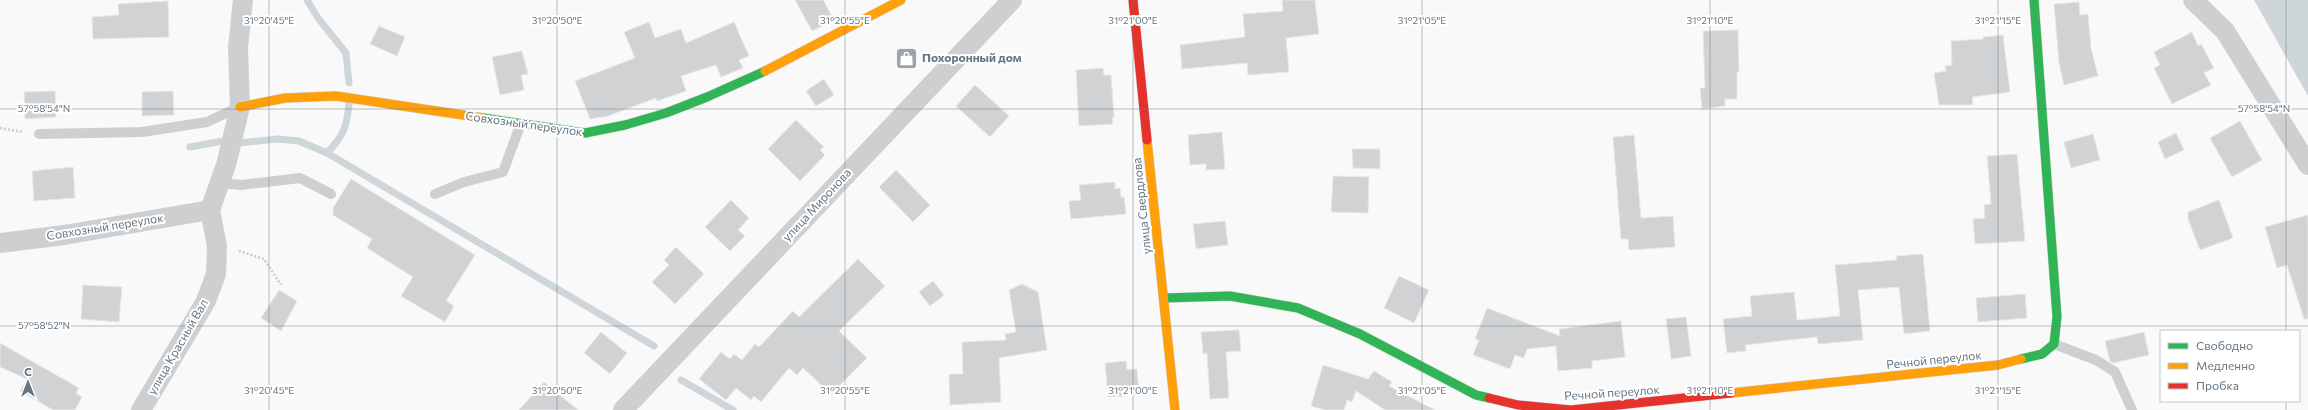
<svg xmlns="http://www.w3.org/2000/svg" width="2308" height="410" font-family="Commissioner,sans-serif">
	<rect width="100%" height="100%" fill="#f9f9f9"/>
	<polygon fill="#ced6d9" points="2254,0 2308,0 2308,96"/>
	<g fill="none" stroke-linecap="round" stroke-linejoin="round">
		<g stroke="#ced6d9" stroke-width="7">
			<polyline points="307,0 318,18 346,53 349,83"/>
			<polyline points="239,143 278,139 299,141 327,153 654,346"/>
			<polyline points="190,147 223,141"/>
			<path d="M327 153C344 135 347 127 349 103"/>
			<polyline points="681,380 733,410"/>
		</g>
	</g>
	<g fill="#d0d2d3" stroke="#e8e8e8">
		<polygon points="795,0 823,0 834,20 812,31"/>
		<polygon points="1282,0 1315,0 1319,34 1286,38 1289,72 1248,75 1247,63 1182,69 1180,45 1245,37 1243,14 1283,11"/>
		<polygon points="168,1 169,37 93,39 92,17 119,15 118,4"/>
		<polygon points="2079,2 2080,15 2088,14 2091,48 2098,76 2064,85 2059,63 2054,4"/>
		<polygon points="649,22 655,38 681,29 686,43 734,22 749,56 739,60 743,68 721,77 716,65 681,76 686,91 657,101 656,98 608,116 590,119 575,81 635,58 624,32"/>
		<polygon points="379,26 405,37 397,56 370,44"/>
		<polygon points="1738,30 1739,72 1737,72 1737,99 1725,99 1725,106 1702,109 1700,88 1705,88 1703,31"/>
		<polygon points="2192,32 2198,46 2201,44 2214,68 2204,73 2211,85 2172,104 2154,68 2160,65 2154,52"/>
		<polygon points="2003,35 2010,92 1972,97 1973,105 1939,105 1934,73 1946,71 1945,66 1952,65 1951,41 1983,39 1983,37"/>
		<polygon points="522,51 528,74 521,75 524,90 500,95 492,57"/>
		<polygon points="1103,68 1104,75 1111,75 1114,117 1112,118 1113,124 1079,126 1076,70"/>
		<polygon points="824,79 834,95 816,106 806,91"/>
		<polygon points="975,85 1009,116 990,137 956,106"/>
		<polygon points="55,91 56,117 25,119 24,92"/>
		<polygon points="173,91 174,115 142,116 142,92"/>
		<polygon points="796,120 824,147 820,150 825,155 800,181 768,149"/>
		<polygon points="2240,121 2262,160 2232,177 2210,138"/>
		<polygon points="1222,132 1225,169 1206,170 1206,164 1190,165 1188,135"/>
		<polygon points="2176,133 2184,150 2165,159 2158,142"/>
		<polygon points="2093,134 2100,160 2071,168 2064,142"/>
		<polygon points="1634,135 1641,218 1673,216 1675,247 1629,250 1628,239 1621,239 1613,137"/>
		<polygon points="1352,149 1380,149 1380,169 1353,168"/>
		<polygon points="2017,154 2025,241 1975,244 1973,219 1985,218 1984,205 1991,204 1987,156"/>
		<polygon points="73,167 75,198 34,201 32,171"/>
		<polygon points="896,170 930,205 913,222 879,187"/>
		<polygon points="1333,176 1369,177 1368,213 1331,212"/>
		<polygon points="351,179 475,255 446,301 454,306 445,322 401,296 413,277 367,248 372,239 333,215 333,208"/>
		<polygon points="1115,182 1115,189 1120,188 1121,197 1124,197 1126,214 1071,219 1069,201 1081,200 1079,185"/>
		<polygon points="731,200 749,218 738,230 745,236 730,251 705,227"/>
		<polygon points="2219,200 2233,238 2200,250 2188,219 2188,212"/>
		<polygon points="2308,215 2308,319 2304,319 2287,265 2277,268 2265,227"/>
		<polygon points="1225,221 1228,245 1196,249 1193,224"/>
		<polygon points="676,247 704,274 675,304 652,282 669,265 664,260"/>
		<polygon points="1923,254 1930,331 1904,334 1899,287 1858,290 1863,340 1818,344 1817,337 1745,345 1746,351 1727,353 1723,319 1752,316 1750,296 1794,292 1797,320 1840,316 1835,265 1897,260 1896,256"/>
		<polygon points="858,259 885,286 839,331 867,358 831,394 803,368 797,375 789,368 761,402 754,396 751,400 736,388 726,400 699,379 721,352 730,359 734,354 742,360 755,344 759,347 793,311 799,317"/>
		<polygon points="1399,276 1429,290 1414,323 1384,308"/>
		<polygon points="933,281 944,295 930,306 919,292"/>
		<polygon points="1022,284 1038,292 1047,350 999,358 1001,402 950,405 949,374 963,374 962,342 1006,340 1005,334 1016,332 1009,290"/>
		<polygon points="83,285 122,287 119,322 81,319"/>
		<polygon points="279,290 297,301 281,331 261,318"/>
		<polygon points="2025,294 2027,318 1978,322 1976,298"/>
		<polygon points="1487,308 1560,336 1559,329 1621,321 1625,357 1592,361 1592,368 1558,371 1556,346 1527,349 1524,358 1515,355 1510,369 1473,355 1479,340 1475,339"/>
		<polygon points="1686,317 1691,356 1671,359 1666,319"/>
		<polygon points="1239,330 1241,351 1226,352 1229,398 1210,399 1207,353 1203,354 1201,332"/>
		<polygon points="601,332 627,353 610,374 584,353"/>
		<polygon points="2144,332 2149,355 2113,363 2110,361 2105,341"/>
		<polygon points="0,343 79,388 76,393 82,397 75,410 53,410 20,391 27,379 0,367"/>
		<polygon points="1126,361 1127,370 1137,369 1139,395 1108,397 1105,363"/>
		<polygon points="1323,365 1368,379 1374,371 1392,382 1389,386 1435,410 1385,410 1356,391 1352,402 1347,400 1344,410 1325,410 1311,406"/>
		<polygon points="544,382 578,410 519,410"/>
	</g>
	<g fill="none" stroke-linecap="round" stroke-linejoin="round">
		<defs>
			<g id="fast">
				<polyline points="483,118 585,133 625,125 666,113 707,97 765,71"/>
				<polyline points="1164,298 1230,296 1298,308 1360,334 1476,395 1489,398"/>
				<polyline points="2021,359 2042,354 2054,344 2057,317 2034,0"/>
			</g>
			<g id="slow">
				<polyline points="765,71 901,0"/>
				<polyline points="240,107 285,98 336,96 483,118"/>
				<polyline points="1147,140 1175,410"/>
				<polyline points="1731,393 1998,365 2021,359"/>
			</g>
			<g id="jam">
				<polyline points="1133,0 1147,140"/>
				<polyline points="1489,398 1518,405 1571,410 1731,393"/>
			</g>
		</defs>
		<use href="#fast" stroke="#d5d6d7" stroke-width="10"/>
		<use href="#slow" stroke="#d5d6d7" stroke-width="10"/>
		<use href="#jam" stroke="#d5d6d7" stroke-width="10"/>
		<g stroke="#cbcccd" stroke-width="2.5" stroke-dasharray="2 2" stroke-linecap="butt">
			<polyline points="0,128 23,132"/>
			<polyline points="239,251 264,259 281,285"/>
		</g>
		<g stroke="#cecfd0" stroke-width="10">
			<polyline points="39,134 142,132 207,122 239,107"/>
			<polyline points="220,183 241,185 300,178 331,194"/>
			<polyline points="435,194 464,182 503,172 521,123"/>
			<polyline points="2054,344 2096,360 2115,372 2132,410"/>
		</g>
		<g stroke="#cecfd0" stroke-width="20">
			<polyline points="2193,0 2225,31 2308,165"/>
			<polyline points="0,243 64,235 210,210"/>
			<polyline points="141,410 206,301 216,274 217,246 210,210 226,165 240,107 238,47 243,0"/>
			<polyline points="623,410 1012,0"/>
		</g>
		<use href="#fast" stroke="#30b455" stroke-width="9"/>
		<use href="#slow" stroke="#ff9f0a" stroke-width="9"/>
		<use href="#jam" stroke="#e5322d" stroke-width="9"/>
	</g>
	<path fill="none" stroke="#657683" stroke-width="1" stroke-opacity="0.45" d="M269 0V410M557 0V410M845 0V410M1133 0V410M1422 0V410M1710 0V410M1998 0V410M2286 0V331M0 109H2308M0 326H2308M2286 401V410"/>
	<defs>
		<symbol id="shop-square" viewBox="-11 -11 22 22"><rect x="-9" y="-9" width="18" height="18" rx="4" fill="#99a4ac" stroke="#fff"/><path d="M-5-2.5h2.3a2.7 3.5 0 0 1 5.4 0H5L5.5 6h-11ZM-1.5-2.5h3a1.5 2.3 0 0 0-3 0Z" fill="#fff"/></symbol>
	</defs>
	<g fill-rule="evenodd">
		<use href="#shop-square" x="894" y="46" width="25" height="25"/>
	</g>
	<g text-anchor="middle" stroke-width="4" stroke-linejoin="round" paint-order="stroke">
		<g font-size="12" font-weight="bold" fill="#657683" stroke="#fff" text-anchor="start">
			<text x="922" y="62">Похоронный дом</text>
		</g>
		<g font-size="12" fill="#657683" stroke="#fff">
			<text transform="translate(524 124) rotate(8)" y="4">Совхозный переулок</text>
			<text transform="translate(817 205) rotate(-47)" y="4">улица Миронова</text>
			<text transform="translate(1142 206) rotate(-96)" y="4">улица Свердлова</text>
			<text transform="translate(105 227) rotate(-9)" y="4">Совхозный переулок</text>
			<text transform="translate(178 347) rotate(-60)" y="4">улица Красный Вал</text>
			<text transform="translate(1934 360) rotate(-6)" y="4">Речной переулок</text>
			<text transform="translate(1612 393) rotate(-4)" y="4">Речной переулок</text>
		</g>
	</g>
	<g font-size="10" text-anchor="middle" fill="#657683" stroke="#fff" stroke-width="4" stroke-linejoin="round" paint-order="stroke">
		<text x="269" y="24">31°20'45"E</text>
		<text x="557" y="24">31°20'50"E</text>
		<text x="845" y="24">31°20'55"E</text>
		<text x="1133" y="24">31°21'00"E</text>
		<text x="1422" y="24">31°21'05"E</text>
		<text x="1710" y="24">31°21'10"E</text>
		<text x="1998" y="24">31°21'15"E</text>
		<text x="44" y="112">57°58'54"N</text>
		<text x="2264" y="112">57°58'54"N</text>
		<text x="44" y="329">57°58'52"N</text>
		<text x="269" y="394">31°20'45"E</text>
		<text x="557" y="394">31°20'50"E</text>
		<text x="845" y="394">31°20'55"E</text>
		<text x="1133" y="394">31°21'00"E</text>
		<text x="1422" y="394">31°21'05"E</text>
		<text x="1710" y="394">31°21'10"E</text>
		<text x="1998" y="394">31°21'15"E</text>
	</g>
	<rect x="2160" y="330" width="140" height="72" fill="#ffffff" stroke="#c1c8cd"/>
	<rect x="2168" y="343" width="20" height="6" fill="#30b455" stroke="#c1c8cd"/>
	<text x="2196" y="350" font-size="12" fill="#657683">Свободно</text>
	<rect x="2168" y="363" width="20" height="6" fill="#ff9f0a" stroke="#c1c8cd"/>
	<text x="2196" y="370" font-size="12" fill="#657683">Медленно</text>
	<rect x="2168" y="383" width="20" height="6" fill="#e5322d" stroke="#c1c8cd"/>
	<text x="2196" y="390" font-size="12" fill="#657683">Пробка</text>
	<g transform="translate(28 382)" stroke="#ffffff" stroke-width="3" paint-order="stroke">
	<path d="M0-3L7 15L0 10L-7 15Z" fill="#657683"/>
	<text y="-6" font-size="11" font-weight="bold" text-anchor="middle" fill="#657683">С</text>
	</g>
</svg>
